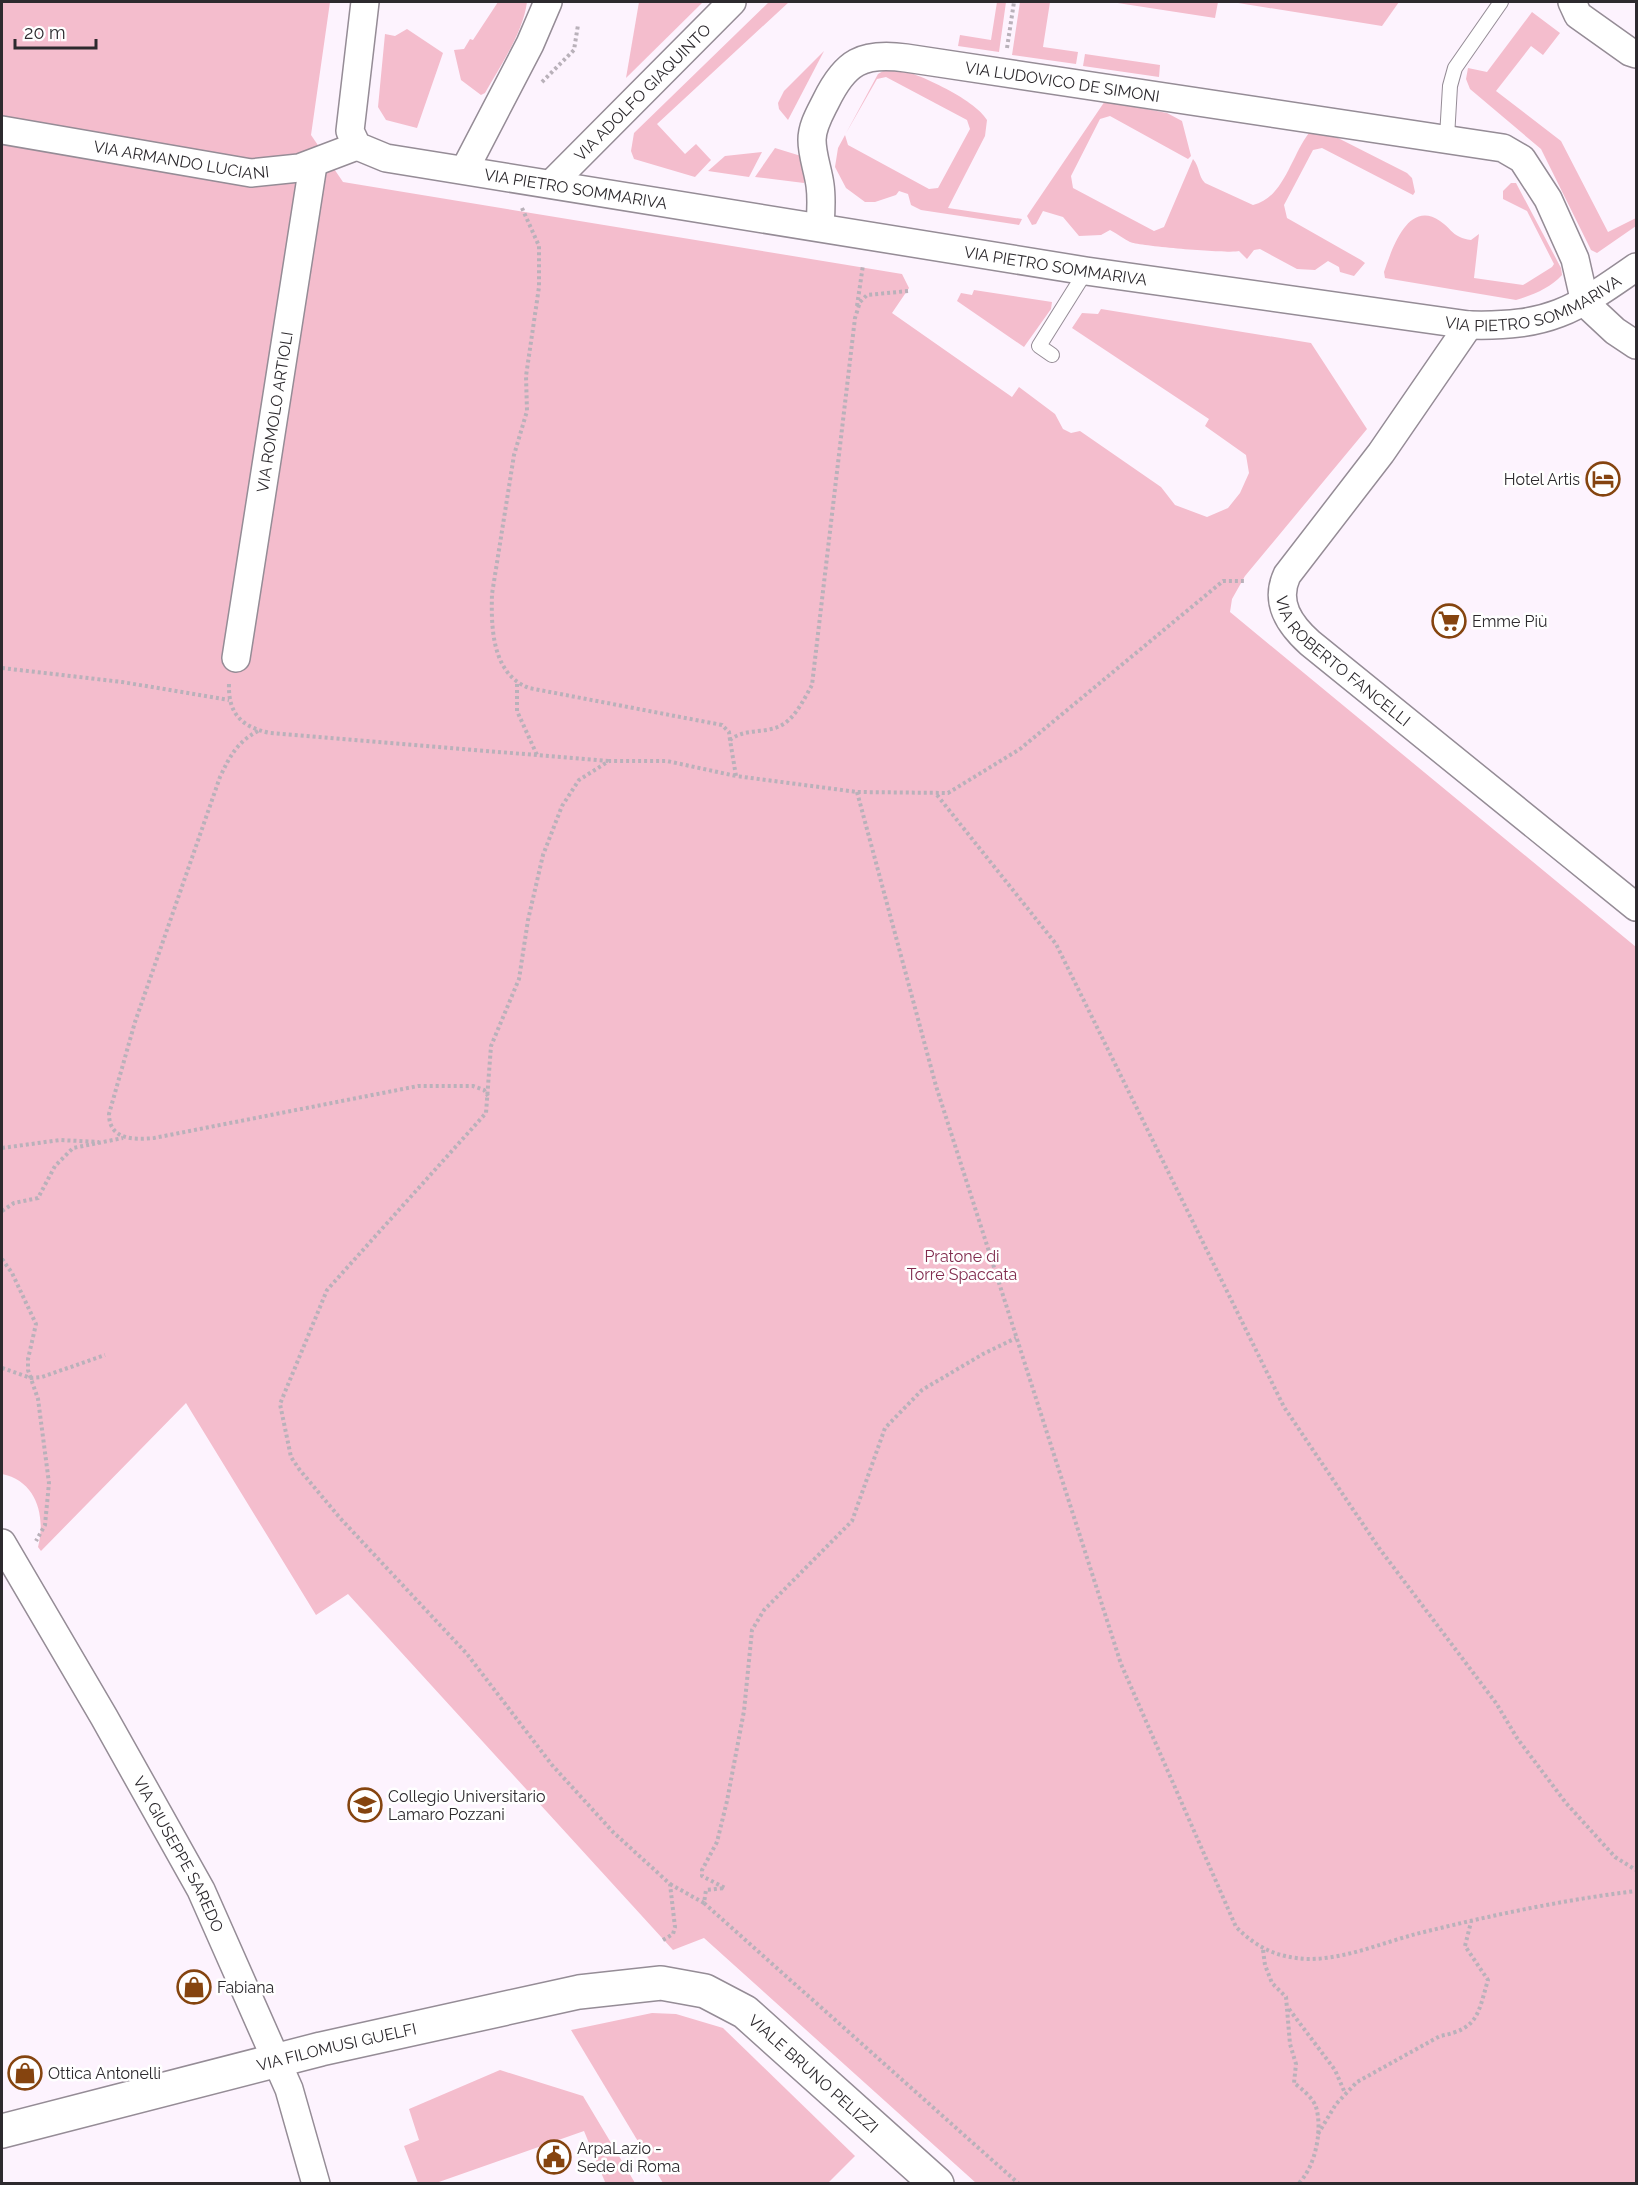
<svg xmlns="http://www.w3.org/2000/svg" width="1638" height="2185" font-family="Raleway,sans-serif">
	<rect width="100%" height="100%" fill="#fdf3fe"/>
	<g fill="#f4bdcd" fill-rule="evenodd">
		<path d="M2 2H330L311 135 343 182 902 274 909 288 892 313 1012 397 1019 387 1055 414 1063 429 1071 433 1080 431 1161 487 1175 505 1207 517 1228 508 1240 493 1249 473 1246 455 1205 426 1209 419 1072 328 1082 313 1098 314 1101 309 1311 343 1367 429 1245 576 1232 599 1230 612 1636 947V2183H976L704 1938 673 1950 348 1594 316 1615 186 1403 41 1551 38 1547C46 1517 37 1481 2 1474Z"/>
		<path d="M498 2H527C523 33 500 66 485 93L481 95 461 80 454 50 464 49 470 39 473 40Z"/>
		<polygon points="639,2 703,2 626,78"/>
		<polygon points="769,2 789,2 657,124 685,154 696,144 711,160 695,177 634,159 631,151 634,133"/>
		<polygon points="997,2 1006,2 999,52 958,46 960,35 991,40"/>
		<polygon points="1020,2 1050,2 1043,47 1078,52 1076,64 1012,55"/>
		<polygon points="1111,2 1218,2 1215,18"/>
		<polygon points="1232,2 1399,2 1382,26"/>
		<polygon points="1532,12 1560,33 1543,55 1531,46 1496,91 1561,141 1608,232 1636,218 1636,226 1597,253 1591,250 1541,149 1470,89 1466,79 1468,68 1487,72"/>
		<polygon points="407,29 443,53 417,128 386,120 378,107 385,34 395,36"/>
		<polygon points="824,51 788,120 779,109 778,103 784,91"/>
		<polygon points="1085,54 1160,65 1159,77 1083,66"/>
		<path d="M890 67C914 71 975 99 987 120L985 136 948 208 1022 219 1019 225 921 210 911 205 908 194 899 191 896 195 875 202H865L846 188 835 167 838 148 878 74ZM886 77 967 120 970 129 938 188 929 189 848 145 845 135 877 79Z"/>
		<path d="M1105 101 1167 113 1182 121 1191 156 1188 159 1110 116 1100 119 1071 176 1073 188 1154 231 1164 227 1193 159C1200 167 1198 176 1205 183L1253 205C1284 198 1291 156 1309 133L1336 137 1407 173 1412 178 1415 192 1413 195 1322 148 1313 150 1284 205 1287 218 1361 260 1365 263 1354 276 1340 272 1339 267 1328 261 1315 270 1297 269 1260 249 1254 250 1247 259 1239 251C1231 254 1139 246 1130 242 1124 239 1118 234 1110 230L1101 235 1079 236 1063 217 1043 211 1036 224 1032 225 1027 216Z"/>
		<polygon points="775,148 801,156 807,170 804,183 755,177"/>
		<polygon points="762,152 749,177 708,171 725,156"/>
		<path d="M1511 183H1516L1561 268 1562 275C1550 288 1533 295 1516 300L1385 278 1384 272C1392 249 1408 199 1440 221 1453 230 1452 237 1471 240L1479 234 1474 278 1523 285 1552 267 1554 264 1527 211 1503 199V191Z"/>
		<polygon points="974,290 1052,302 1051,309 1024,347 957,301 961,293 972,295"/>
		<polygon points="652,2013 676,2014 723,2028 855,2156 828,2183 663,2183 571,2030"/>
		<polygon points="500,2070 583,2096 635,2183 602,2183 605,2182 584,2131 436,2183 418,2183 404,2146 419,2140 409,2109"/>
	</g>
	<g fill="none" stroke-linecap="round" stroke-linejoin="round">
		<defs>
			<g id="service">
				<polyline points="1447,137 1450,86 1455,68 1501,2"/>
				<polyline points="1052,355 1039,346 1086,271"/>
			</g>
			<g id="minor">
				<path id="s1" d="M365 2 350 131 357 146 386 158 1086 271 1469 325C1549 327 1573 311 1636 267"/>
				<polyline points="1572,2 1578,15 1630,52 1636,54"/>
				<path id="s2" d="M2 130 251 173 299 168 357 146"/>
				<polyline points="465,169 530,44 548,2"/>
				<path id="s3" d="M552 183 732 2"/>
				<path id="s4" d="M820 226C821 212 822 199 820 185 818 170 812 155 812 140 812 126 820 113 826 101 845 62 862 52 906 58L1503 148 1522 159 1548 199 1575 259 1585 303 1615 331 1636 345"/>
				<path id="s5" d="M1469 325 1381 453 1287 575C1274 603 1290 625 1310 643L1636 907"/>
				<path id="s6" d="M236 658 313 165"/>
				<path id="s7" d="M2 1543 104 1717 201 1890 289 2089 316 2184"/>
			</g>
			<g id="tertiary">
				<path id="s8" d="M2 2131 321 2049 579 1992 661 1983 705 1991 745 2012 937 2184"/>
			</g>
		</defs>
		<use href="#service" stroke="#958c96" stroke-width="16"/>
		<use href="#minor" stroke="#958c96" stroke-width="30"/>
		<use href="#tertiary" stroke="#958c96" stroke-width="36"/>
		<g stroke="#b9b1ba" stroke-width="4" stroke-dasharray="3 3" stroke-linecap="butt">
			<polyline points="1007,48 1014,2"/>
			<polyline points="542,82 574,50 578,25"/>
			<path d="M522 208 539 246V287L526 376 527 411 514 455 492 594C491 628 492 674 529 688L722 725 729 732 730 740"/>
			<path d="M908 291 867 295 860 302 855 318 812 685C804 699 795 719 780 726 763 734 745 728 730 740L736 776 857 792 948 793 1020 749 1223 581H1245"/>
			<polyline points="857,306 863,265"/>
			<polyline points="2,668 122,682 229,700"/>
			<path d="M229 684C228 714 242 727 270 733L608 761"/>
			<polyline points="517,684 517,711 537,755"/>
			<path d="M258 731C237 742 230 756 220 777L135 1022 109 1114C109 1140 134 1140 154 1138L418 1086H473L484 1090 488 1096"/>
			<path d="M857 792 936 1086 1121 1664 1236 1927C1258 1949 1279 1958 1309 1959 1345 1959 1382 1943 1416 1934 1488 1916 1562 1900 1636 1891"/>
			<polyline points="937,795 1056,944 1284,1407 1379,1548 1496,1703 1517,1738 1566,1803 1615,1857 1636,1870"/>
			<polyline points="2,1148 60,1140 99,1142"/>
			<polyline points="2,1211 14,1203 38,1198 55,1166 73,1148 123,1138"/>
			<polyline points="2,1259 12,1273 36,1324 28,1359 28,1370 38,1399 49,1483 45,1525 36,1541"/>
			<polyline points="2,1368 31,1378 42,1377 105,1355"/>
			<polyline points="670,1884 704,1903 706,1890 725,1888 702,1876 702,1870 717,1842 727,1801 744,1711 752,1630 764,1610 852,1521 885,1428 922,1390 983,1354 1016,1338"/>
			<polyline points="704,1903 1019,2184"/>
			<polyline points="663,1940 673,1934 675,1927 670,1884 613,1832 552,1765 467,1654 340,1518 299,1469 291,1457 280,1404 327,1290 486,1113 491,1046 519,979 528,920 543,855 562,806 579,780 609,761 667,761 736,776"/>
			<path d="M1263 1950 1265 1965 1272 1983 1286 1997 1290 2044 1296 2064 1294 2083C1301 2088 1313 2098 1316 2107 1323 2130 1315 2168 1298 2184"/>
			<polyline points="1289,2009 1335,2070 1345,2093"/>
			<path d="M1318 2134 1336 2104 1357 2082 1440 2036C1479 2029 1478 2013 1488 1980L1465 1946 1471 1922"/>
		</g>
		<use href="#service" stroke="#fff" stroke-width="14"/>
		<use href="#minor" stroke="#fff" stroke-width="27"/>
		<use href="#tertiary" stroke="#fff" stroke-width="33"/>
	</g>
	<defs>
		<symbol id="hotel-ring" viewBox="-11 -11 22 22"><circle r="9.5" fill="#fff" stroke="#85440f" stroke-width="1.5"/><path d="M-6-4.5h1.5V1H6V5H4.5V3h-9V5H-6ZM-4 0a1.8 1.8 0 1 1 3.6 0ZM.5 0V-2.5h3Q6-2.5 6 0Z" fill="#85440f"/></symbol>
		<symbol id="supermarket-ring" viewBox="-11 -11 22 22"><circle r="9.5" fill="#fff" stroke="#85440f" stroke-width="1.5"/><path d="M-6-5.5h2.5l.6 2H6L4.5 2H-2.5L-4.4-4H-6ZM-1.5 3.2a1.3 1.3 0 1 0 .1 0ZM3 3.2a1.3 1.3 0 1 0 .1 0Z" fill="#85440f"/></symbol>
		<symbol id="university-ring" viewBox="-11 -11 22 22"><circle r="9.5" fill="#fff" stroke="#85440f" stroke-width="1.5"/><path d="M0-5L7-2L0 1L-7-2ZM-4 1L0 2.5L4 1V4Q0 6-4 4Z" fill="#85440f"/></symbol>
		<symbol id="shop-ring" viewBox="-11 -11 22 22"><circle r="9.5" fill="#fff" stroke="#85440f" stroke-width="1.5"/><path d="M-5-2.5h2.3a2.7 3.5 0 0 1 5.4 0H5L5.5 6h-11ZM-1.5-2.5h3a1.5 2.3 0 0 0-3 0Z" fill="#85440f"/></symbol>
		<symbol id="civic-ring" viewBox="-11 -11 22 22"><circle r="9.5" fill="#fff" stroke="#85440f" stroke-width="1.5"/><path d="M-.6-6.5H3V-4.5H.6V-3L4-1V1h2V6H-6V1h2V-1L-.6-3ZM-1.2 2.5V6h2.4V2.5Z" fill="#85440f"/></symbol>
	</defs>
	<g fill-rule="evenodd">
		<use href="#hotel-ring" x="1584" y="460" width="38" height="38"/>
		<use href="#supermarket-ring" x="1430" y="602" width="38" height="38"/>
		<use href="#university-ring" x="346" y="1786" width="38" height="38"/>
		<use href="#shop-ring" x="175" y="1968" width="38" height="38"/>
		<use href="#shop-ring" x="6" y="2054" width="38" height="38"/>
		<use href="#civic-ring" x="535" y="2138" width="38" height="38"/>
	</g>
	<g text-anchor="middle" stroke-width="5" stroke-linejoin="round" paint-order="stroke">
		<g font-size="16" fill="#2d2a2e" stroke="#fff">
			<text dy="6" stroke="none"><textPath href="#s4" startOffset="387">VIA LUDOVICO DE SIMONI</textPath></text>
			<text dy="6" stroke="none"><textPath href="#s3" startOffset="128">VIA ADOLFO GIAQUINTO</textPath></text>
			<text dy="6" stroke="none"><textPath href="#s2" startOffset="182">VIA ARMANDO LUCIANI</textPath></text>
			<text dy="6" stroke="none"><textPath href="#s1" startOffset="370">VIA PIETRO SOMMARIVA</textPath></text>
			<text dy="6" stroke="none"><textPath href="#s1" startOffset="856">VIA PIETRO SOMMARIVA</textPath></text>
			<text dy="6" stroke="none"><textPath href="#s1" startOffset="1342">VIA PIETRO SOMMARIVA</textPath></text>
			<text dy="6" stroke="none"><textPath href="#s6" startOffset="249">VIA ROMOLO ARTIOLI</textPath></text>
			<text dy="6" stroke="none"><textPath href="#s5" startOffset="422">VIA ROBERTO FANCELLI</textPath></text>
			<text dy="6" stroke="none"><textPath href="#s7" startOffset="358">VIA GIUSEPPE SAREDO</textPath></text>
			<text dy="6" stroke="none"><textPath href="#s8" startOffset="345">VIA FILOMUSI GUELFI</textPath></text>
			<text dy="6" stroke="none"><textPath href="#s8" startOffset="858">VIALE BRUNO PELIZZI</textPath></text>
		</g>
		<g font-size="16" fill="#2d2a2e" stroke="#fff" text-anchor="start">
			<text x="1580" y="485" text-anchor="end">Hotel Artis</text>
			<text x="1472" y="627">Emme Più</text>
			<text x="388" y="1802">Collegio Universitario<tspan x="388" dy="18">Lamaro Pozzani</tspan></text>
			<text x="217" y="1993">Fabiana</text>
			<text x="48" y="2079">Ottica Antonelli</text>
			<text x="577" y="2154">ArpaLazio -<tspan x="577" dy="18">Sede di Roma</tspan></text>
		</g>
		<g font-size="16" fill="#812c4e" stroke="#fff">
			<text x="962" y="1262">Pratone di<tspan x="962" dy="18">Torre Spaccata</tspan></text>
		</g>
	</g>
	<rect width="1638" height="2185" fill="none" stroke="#2d2a2e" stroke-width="6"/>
	<path d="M15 39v9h81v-9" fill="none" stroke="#2d2a2e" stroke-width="3"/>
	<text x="24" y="39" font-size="18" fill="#2d2a2e" stroke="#ffffff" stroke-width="4.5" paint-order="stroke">20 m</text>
</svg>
